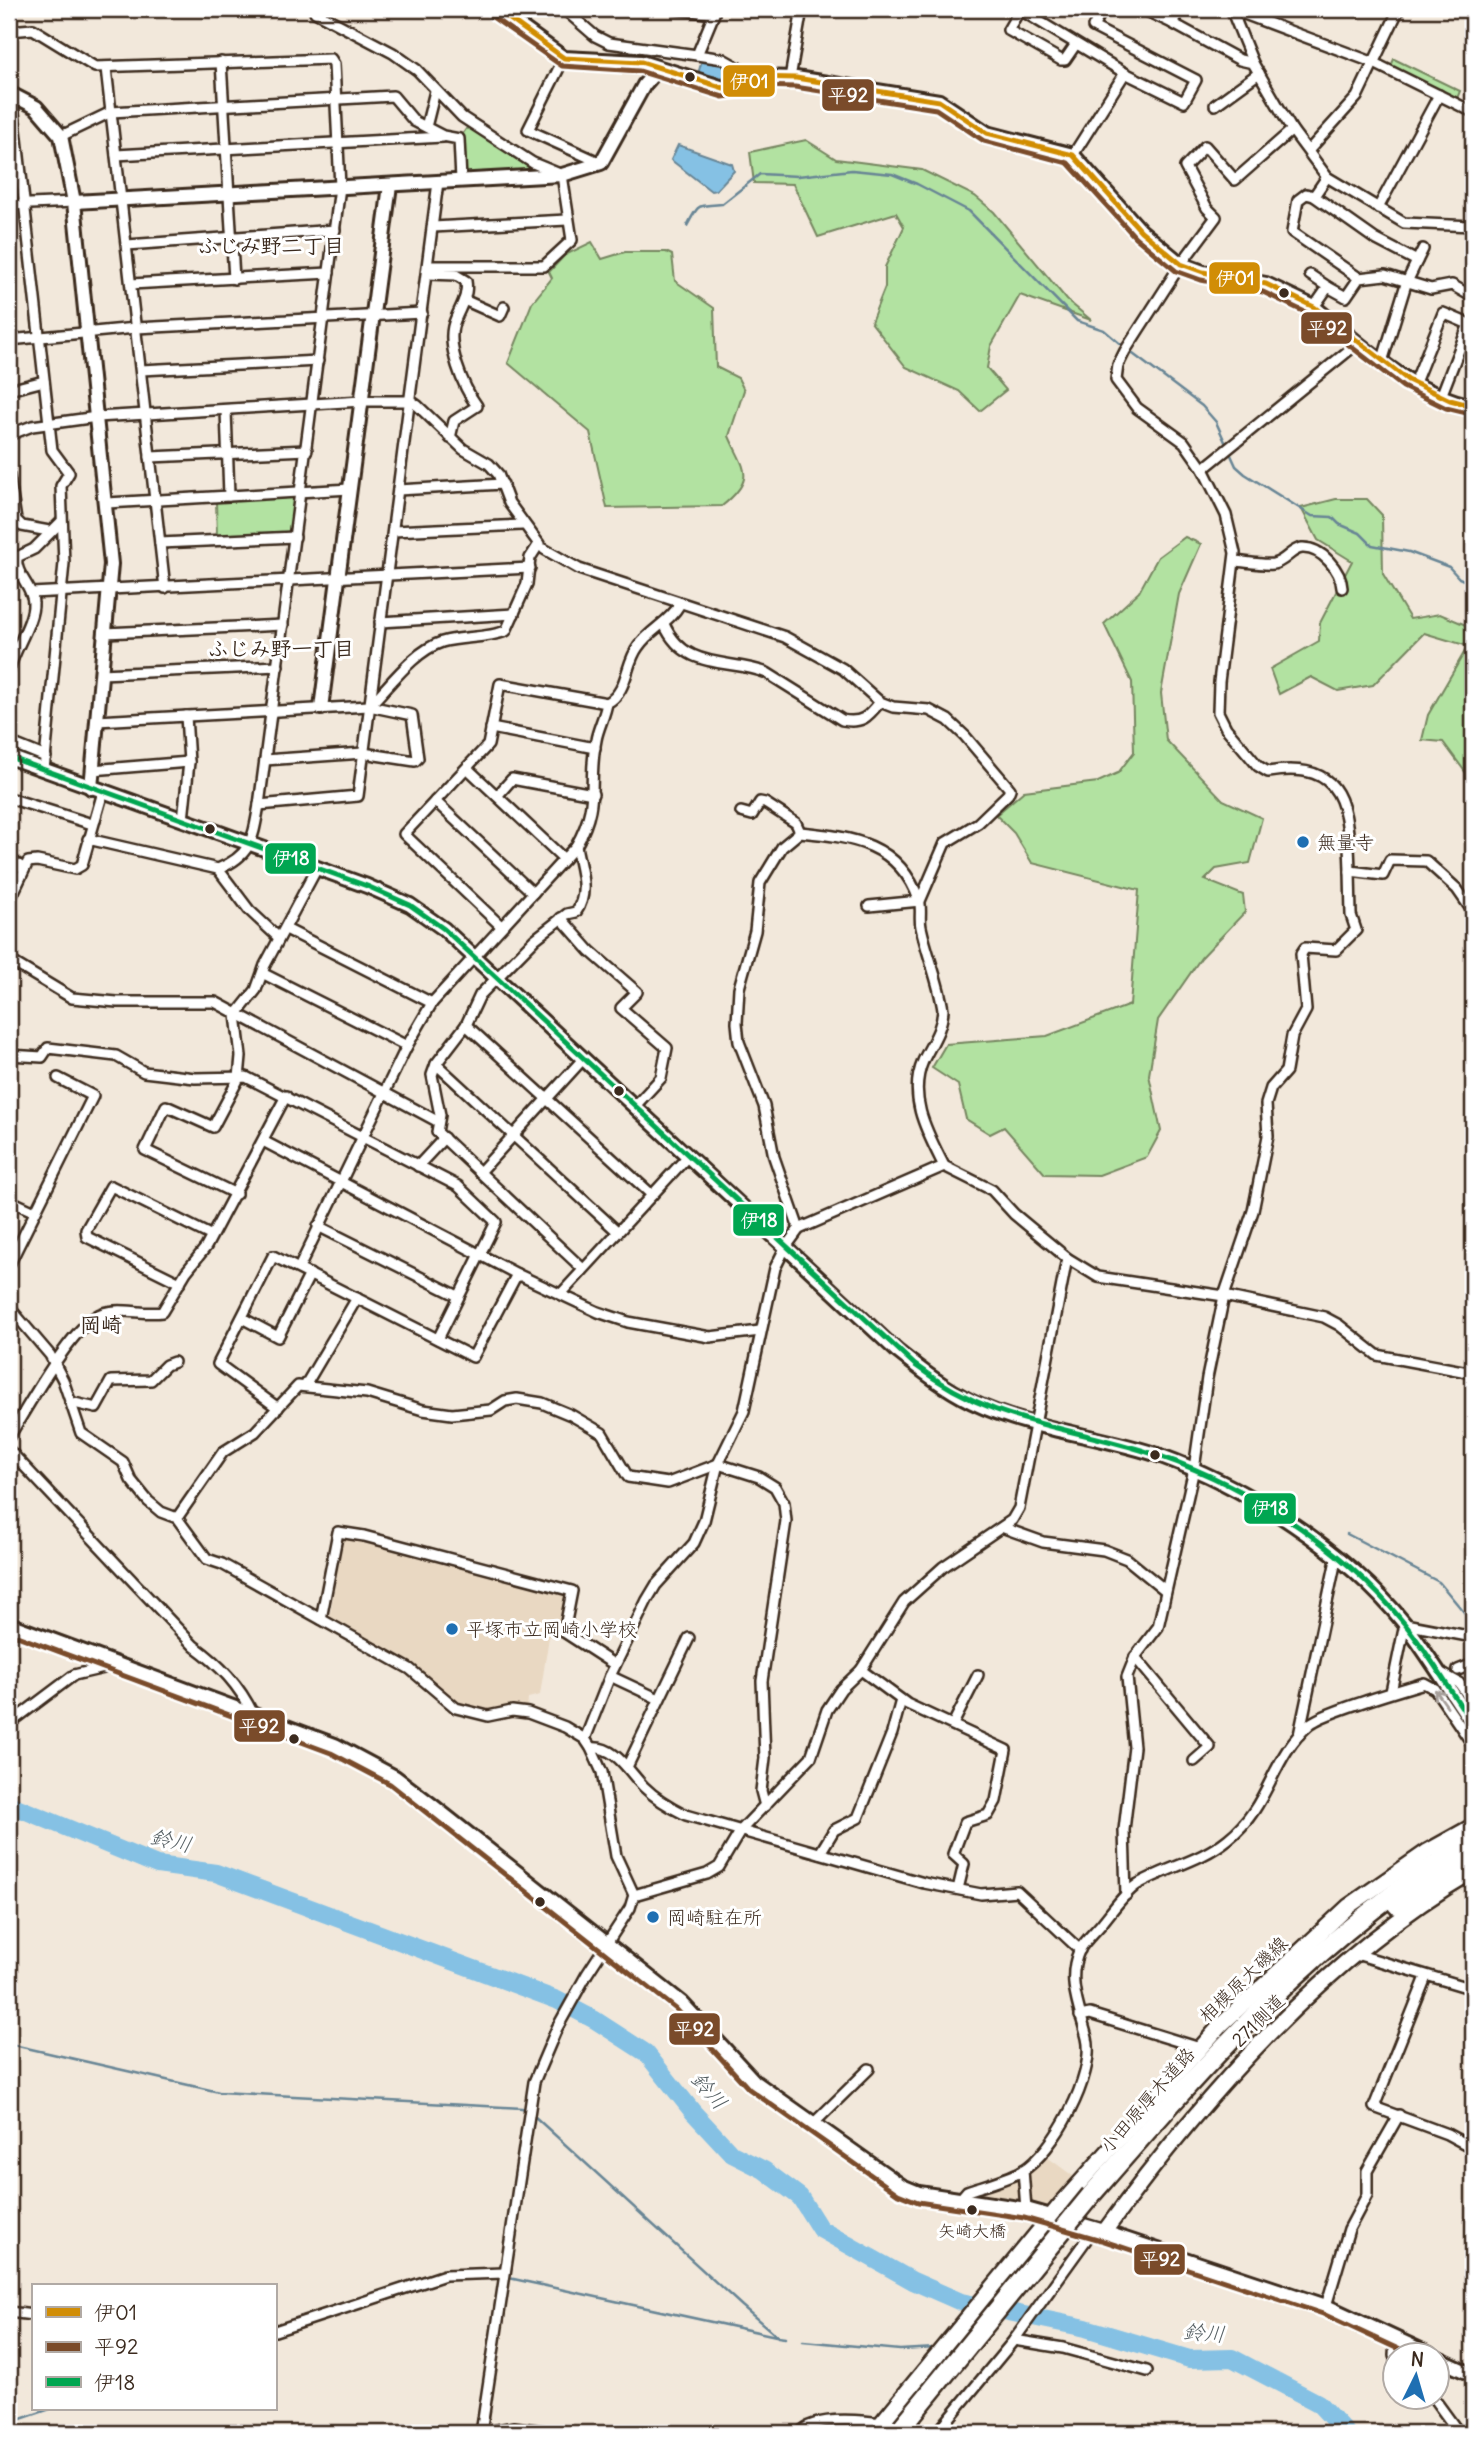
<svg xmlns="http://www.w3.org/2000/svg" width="1482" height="2442" font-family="Delius,'Klee One',sans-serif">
	<rect width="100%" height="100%" fill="#f2e8db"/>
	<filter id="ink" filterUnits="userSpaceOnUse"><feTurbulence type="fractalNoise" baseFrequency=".0143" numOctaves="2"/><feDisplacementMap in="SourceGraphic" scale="14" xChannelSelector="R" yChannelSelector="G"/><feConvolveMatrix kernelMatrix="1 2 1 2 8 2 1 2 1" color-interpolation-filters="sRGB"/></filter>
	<g filter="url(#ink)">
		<g fill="#e9d8c2">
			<polygon points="343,1539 363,1542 370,1539 568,1594 565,1620 549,1637 540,1695 528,1698 527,1708 475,1710 457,1702 415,1667 329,1619"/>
			<polygon points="1043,2154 1073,2176 1047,2207 1032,2203 1029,2199 1027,2171"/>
			<polygon points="1019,2177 1023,2193 1020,2201 976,2193"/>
		</g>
		<g fill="#b2e2a1" stroke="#768660" stroke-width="2">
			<polygon points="1394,59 1460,91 1456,101 1390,68"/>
			<polygon points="468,126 536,166 532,173 470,175 463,172 460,138"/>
			<polygon points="806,140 836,159 922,170 975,196 994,212 1067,300 1091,320 1020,295 991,346 987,368 1006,390 980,411 959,391 906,367 871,322 885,287 885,267 904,227 896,213 818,237 793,184 754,183 750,152"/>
			<path d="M592 242 602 259 625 252H666L672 255 675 281 714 308 716 367 738 378 744 390 729 436C743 469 758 477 722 506L607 508 590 432 508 363 532 303 552 278 549 272 565 255Z"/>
			<polygon points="296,497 290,533 217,538 216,501"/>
			<polygon points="1336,499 1367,499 1382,515 1383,574 1410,619 1440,614 1473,628 1473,777 1469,777 1443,742 1422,740 1428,715 1468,646 1424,633 1373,685 1338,691 1311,677 1279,694 1270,669 1319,641 1320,623 1352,561 1318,540 1301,508"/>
			<polygon points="1185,537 1201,544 1179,594 1161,693 1166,740 1223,800 1262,818 1250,863 1216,869 1205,880 1243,895 1245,912 1201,958 1158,1020 1149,1075 1161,1131 1147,1157 1099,1175 1045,1174 1004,1127 990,1134 966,1119 958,1085 932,1068 946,1044 1047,1036 1130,1005 1139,890 1032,863 1014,833 996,815 1024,791 1098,782 1118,773 1134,752 1132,682 1104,624 1139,592 1158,557"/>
		</g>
		<g fill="#85c1e4" stroke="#678595" stroke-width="2">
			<polygon points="702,60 722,62 745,75 743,80 698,74"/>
			<polygon points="678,145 732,164 734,171 716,190 711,191 671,160"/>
		</g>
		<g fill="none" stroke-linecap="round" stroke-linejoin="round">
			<g stroke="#678595" stroke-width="2.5">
				<path d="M687 226C700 201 697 207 722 204L760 174 798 176 852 170 892 174 917 184 969 211 1077 321 1104 330 1124 347"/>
				<polyline points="1129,351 1202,406 1216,422 1236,466 1245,474 1312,516 1332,517 1339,524 1360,533 1372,545 1409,552 1449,567 1459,578 1473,584"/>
				<polyline points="1347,1534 1439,1582 1473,1623"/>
				<polyline points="9,2044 219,2092 522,2108 527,2111"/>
				<polyline points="533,2115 742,2306 778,2337 785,2338"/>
				<polyline points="509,2278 776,2336"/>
				<polyline points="440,2281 455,2279"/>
				<polyline points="803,2341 900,2350 936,2348"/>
				<polyline points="9,2423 50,2409"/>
			</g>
			<polyline stroke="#85c1e4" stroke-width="18" points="9,1804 157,1865 216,1873 557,2000 595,2020 646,2053 693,2112 732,2154 764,2170 800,2197 820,2229 913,2281 961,2302 1086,2328 1190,2359 1232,2358 1318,2403 1346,2433"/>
			<polyline stroke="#cdc2b5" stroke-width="9" stroke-dasharray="9 4.5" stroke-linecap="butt" points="900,2426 926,2432"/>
			<defs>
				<g id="minor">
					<polyline points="564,9 595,36 609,43 697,55"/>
					<polyline points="675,9 714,14 697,55 723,59 755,77"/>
					<polyline points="1142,9 1172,23 1180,9"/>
					<polyline points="1231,9 1253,63 1292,130 1327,177 1404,223 1473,226"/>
					<polyline points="1231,9 1372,62 1473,112"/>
					<polyline points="315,12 393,53 417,70 462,117 533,163 562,175 572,240 544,266 428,266"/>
					<polyline points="1172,23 1240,60 1253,63"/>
					<path d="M9 31 33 29 95 67 331 59 334 64 340 187 259 805C253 838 252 855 218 869L88 839"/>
					<polyline points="1076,44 1065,60 1061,60 1008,30 1019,11 1022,11 1125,73"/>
					<polyline points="564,58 528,130 601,163"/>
					<polyline points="221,62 234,279"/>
					<polyline points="106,68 165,588"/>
					<polyline points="790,78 802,9"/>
					<polyline points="12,94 52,450 69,473 61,486 64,563 44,770"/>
					<polyline points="1215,105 1259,73"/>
					<polyline points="426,127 435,91"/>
					<path d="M1292 130 1235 180 1205 146 1185 167 1207 208 1216 217 1181 264 1125 351 1118 365 1116 380 1137 408 1184 442 1203 469 1226 515 1235 553 1219 682 1218 712 1226 728 1258 766 1268 772C1347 759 1348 810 1350 871L1383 875 1390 860 1426 861 1457 889 1473 912"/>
					<polyline points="61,136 111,112 393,96 414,121 443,136 459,139 461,180"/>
					<polyline points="1309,150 1357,97 1399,9"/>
					<polyline points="116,155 443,137"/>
					<polyline points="1073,155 1125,73 1184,102 1196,80 1093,27 1103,9"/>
					<polyline points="1314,196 1327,177"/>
					<polyline points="9,205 74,202"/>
					<polyline points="1378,208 1439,95"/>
					<polyline points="433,227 567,220"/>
					<polyline points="127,245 335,230"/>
					<path d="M427 274 456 275 466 281C469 297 459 308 454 323 446 346 463 387 477 406L454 421 450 438"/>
					<polyline points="1310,275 1328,287"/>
					<polyline points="1359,278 1292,232 1298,200 1306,194 1314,196 1375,239 1417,261 1423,249"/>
					<polyline points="131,284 329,273"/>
					<polyline points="464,300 500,316 504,307"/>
					<polyline points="1314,307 1328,287 1346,297 1359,278 1385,275 1431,289 1452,285 1473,297"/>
					<polyline points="9,340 136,328 422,313"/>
					<polyline points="1382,362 1406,284 1417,261"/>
					<polyline points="141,370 318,361"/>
					<polyline points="1414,385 1443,313 1469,324 1440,399"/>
					<polyline points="9,390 44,381"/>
					<polyline points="226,410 229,496"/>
					<path d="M9 435 32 426 97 417 362 401H411L418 406 463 449 489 464 498 474 509 503 539 544 530 558 527 584 506 631C485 639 463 636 442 642 414 651 390 685 369 706"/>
					<polyline points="150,457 307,450"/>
					<polyline points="1203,469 1358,343"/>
					<polyline points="9,475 16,520 22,526 49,531"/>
					<polyline points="398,490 503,484"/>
					<polyline points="107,503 350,489"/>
					<polyline points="393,531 522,525"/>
					<polyline points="160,543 295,537"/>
					<polyline points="544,549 579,569 785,637 843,669 880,702 893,707 929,710 948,720 965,736 1010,789 1008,794 978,823 945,843 920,901 869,906"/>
					<path d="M1235 561C1247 562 1261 565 1273 564 1285 562 1291 549 1302 548 1322 547 1341 571 1342 588"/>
					<polyline points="31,593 530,568"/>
					<polyline points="380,622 514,614"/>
					<path d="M664 624C685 672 730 658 767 673L842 720C862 724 868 717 880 702"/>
					<polyline points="105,633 283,625"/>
					<path d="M9 670C14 650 34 621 33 603 33 586 14 574 17 557L34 549 61 522"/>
					<polyline points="101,674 278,666"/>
					<polyline points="97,721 369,706 412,715 418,758 415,761 363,753 265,760"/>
					<polyline points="491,728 595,748"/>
					<polyline points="9,742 46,757"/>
					<polyline points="467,768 564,859"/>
					<polyline points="92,770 189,762"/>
					<polyline points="497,796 512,779 593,794"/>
					<polyline points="9,798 92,824"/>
					<polyline points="435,801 533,893"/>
					<polyline points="259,805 358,796 438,182"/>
					<polyline points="741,812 752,815 760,802 765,803 796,823 800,832"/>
					<polyline points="183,820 189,762 186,716"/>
					<path d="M576 846C580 869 590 892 576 912L567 914 535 939 480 995 466 1025 436 1064 432 1075 440 1115 437 1132 583 1269"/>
					<polyline points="9,858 24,869"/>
					<polyline points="218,869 249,910 279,938"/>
					<polyline points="9,902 28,862 37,861 75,869 82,865 103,792"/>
					<polyline points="561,918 590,951 637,992 621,1008 667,1048 661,1078 635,1106"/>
					<polyline points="501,926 404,834 488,745 500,684 607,703"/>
					<polyline points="286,929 432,1003"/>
					<polyline points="9,960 72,998 117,1002 215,1002 437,1121"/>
					<polyline points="264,974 407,1046"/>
					<polyline points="466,1025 652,1195"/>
					<polyline points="9,1055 42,1057 48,1048 116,1056 144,1072 195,1078 246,1077 458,1186 496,1222 438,1339"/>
					<polyline points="436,1064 617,1231"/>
					<polyline points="263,1141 517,1274 598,1312 628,1322 710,1337 760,1331"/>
					<polyline points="418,1166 444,1138"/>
					<polyline points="480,1172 584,1058"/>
					<polyline points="236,1194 145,1150 166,1106 213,1127 239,1078 241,1056 236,1015 256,990 265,965 317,868"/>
					<polyline points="9,1200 35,1212"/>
					<polyline points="318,1226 458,1296"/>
					<path d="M799 1229 774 1157 764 1106 739 1042 737 1023 739 988 755 931 760 883 782 847 800 832C852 837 899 843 919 900 922 908 919 918 921 927 927 955 939 982 943 1010 942 1030 931 1044 923 1061 907 1098 928 1134 944 1166"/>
					<polyline points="9,1265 93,1096 58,1078"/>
					<path d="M299 1268 407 1046 432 1003 576 846C601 802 587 783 596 740 598 728 605 716 607 703 628 692 625 664 638 647 650 629 669 623 680 604"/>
					<polyline points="180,1283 87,1237 86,1230 111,1186 210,1235"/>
					<polyline points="561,1294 688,1156"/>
					<polyline points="9,1307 50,1355 63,1380 81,1433 123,1462 131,1480 148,1501 161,1512 177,1518 207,1559 222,1564 410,1669 456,1708 488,1716 512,1711 528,1713 565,1727 585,1739 591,1748 602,1772 616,1856 634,1895 630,1908 587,1974 557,2028 534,2082 481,2433"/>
					<polyline points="242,1318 278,1337 310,1274"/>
					<polyline points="305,1386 357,1298"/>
					<polyline points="70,1402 96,1408 111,1381 151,1380 166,1365 174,1362"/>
					<polyline points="278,1408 218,1364 273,1256 473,1357 517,1274"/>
					<path d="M9 1437C26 1410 74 1321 103 1313 121 1307 143 1315 162 1312L186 1272 206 1247 286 1096"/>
					<path d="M9 1450 194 1646C220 1665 239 1685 253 1714"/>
					<polyline points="177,1518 223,1452 255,1432 298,1386 367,1393 423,1410 452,1414 491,1410 505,1401 517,1399 542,1403 571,1415 602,1433 628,1477 668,1483 718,1464 759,1477 775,1487 784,1503 786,1521 762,1681 765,1758 761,1791 765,1806"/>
					<polyline points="1004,1528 1043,1542 1104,1550 1127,1559 1165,1590"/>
					<polyline points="321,1619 338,1532 364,1536 572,1591 564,1632 615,1665"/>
					<polyline points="1135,1657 1210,1747 1194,1761"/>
					<polyline points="861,1670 907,1704 1006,1750 996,1801 988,1815 965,1822 953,1854 964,1864 958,1889"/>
					<polyline points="1458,1670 1473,1664"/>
					<polyline points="1441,1673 1459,1683 1473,1703"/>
					<polyline points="610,1676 659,1699"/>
					<polyline points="1391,1692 1405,1624 1473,1637"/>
					<polyline points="9,1724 74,1675 104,1668 111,1662"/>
					<polyline points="953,1724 978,1675"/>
					<polyline points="1299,1735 1337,1555"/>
					<polyline points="585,1739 610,1676 647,1600 656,1585 694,1543 704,1521 718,1464 744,1411 775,1268 785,1248 799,1229 944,1166 992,1190 1014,1214 1067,1258 1098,1277 1224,1296 1324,1317 1339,1325 1377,1355 1473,1373"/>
					<path d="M591 1748C615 1745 629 1772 644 1787 656 1799 670 1807 686 1815L924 1883 981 1894 1017 1891 1080 1950"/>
					<polyline points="627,1767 689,1638"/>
					<polyline points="820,1853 834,1830 858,1818 892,1733 901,1700"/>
					<polyline points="634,1895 707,1874 719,1867 741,1830 811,1757 827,1710 841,1689 861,1670 904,1602 943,1567 1012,1520 1019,1508 1067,1258"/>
					<polyline points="1126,1895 1124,1830 1134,1747 1127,1677 1135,1657 1158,1627 1194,1469 1207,1378 1224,1296 1253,1211 1268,1136 1266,1104 1271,1088 1286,1071 1292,1036 1306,1010 1301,954 1305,948 1336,950 1356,930 1351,915 1350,871"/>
					<polyline points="1356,1954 1473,1989"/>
					<polyline points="1426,1977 1374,2107 1447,2134 1473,2148"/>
					<polyline points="1080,2016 1090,2014 1200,2048"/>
					<polyline points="813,2124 869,2069"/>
					<polyline points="1023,2170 1026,2209"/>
					<path d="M961 2198 967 2191C985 2185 1005 2180 1022 2171 1053 2153 1096 2075 1087 2038 1080 2010 1066 1980 1079 1951 1084 1941 1096 1931 1103 1922 1113 1910 1125 1892 1138 1884 1168 1867 1201 1861 1228 1839 1271 1805 1270 1758 1310 1724 1324 1712 1401 1690 1424 1683L1435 1689 1473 1745"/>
					<polyline points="1326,2306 1349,2229 1367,2195 1367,2171 1399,2115"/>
					<polyline points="9,2312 33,2315"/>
					<polyline points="275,2331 445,2275 504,2273"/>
					<polyline points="1014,2340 1063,2348 1147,2371"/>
					<polyline points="1394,2356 1395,2339"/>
					<polyline points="1432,2396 1459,2433"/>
					<polyline points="926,2432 929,2433"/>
					<polyline points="481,2433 514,2427 561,2433"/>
					<path d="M800 2433C814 2414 869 2421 891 2424"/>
					<polyline points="937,2433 1014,2340 1094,2229"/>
				</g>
				<g id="tertiary">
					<path d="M496 9 564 58 641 62 724 88 742 86 755 77 796 78 939 101 987 133 1073 155 1141 231 1181 264 1203 272 1266 284 1314 307C1365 348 1408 393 1473 406"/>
					<polyline points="9,93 36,107 61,136 74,202 111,564 91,788"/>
					<polyline points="74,202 562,175 601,163 644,85 657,70"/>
					<polyline points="321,708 390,185"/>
					<path d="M9 757 367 886 410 905 444 929 897 1351C921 1370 944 1388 972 1402 1030 1430 1100 1435 1161 1456 1247 1487 1347 1552 1404 1623 1429 1655 1450 1691 1473 1724"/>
					<polyline points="9,1624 335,1745 395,1777 433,1806 682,2003 755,2082 902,2186 919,2193 1026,2209 1051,2216"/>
					<polyline points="1104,2232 1326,2306 1429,2354"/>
					<polyline points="1436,2358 1473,2375"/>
				</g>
				<g id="primary">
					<path d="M1063 2220 1104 2232C1205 2094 1324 1958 1473 1871"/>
					<polyline points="873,2433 1061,2204 1221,2025 1349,1906 1428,1851 1473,1826"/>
				</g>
				<g id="motorway">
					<polyline points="1397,1905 1473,1855"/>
					<path d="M1091 2195C1206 2063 1320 1931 1473 1841"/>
					<polyline points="897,2433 954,2363"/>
				</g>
			</defs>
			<use href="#minor" stroke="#3b2a1e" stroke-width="14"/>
			<use href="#tertiary" stroke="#3b2a1e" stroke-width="18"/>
			<use href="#primary" stroke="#3b2a1e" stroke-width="19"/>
			<use href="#motorway" stroke="#3b2a1e" stroke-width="23"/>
			<use href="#minor" stroke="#fff" stroke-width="9"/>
			<use href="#tertiary" stroke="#fff" stroke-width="12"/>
			<use href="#primary" stroke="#fff" stroke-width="14"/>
			<use href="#motorway" stroke="#fff" stroke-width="18"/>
			<defs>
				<polyline id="motorway-bridge" points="954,2363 1091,2195"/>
			</defs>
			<use href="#motorway-bridge" stroke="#3b2a1e" stroke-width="23" stroke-linecap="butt"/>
			<use href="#motorway-bridge" stroke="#fff" stroke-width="18"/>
			<defs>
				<polyline id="bus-1" points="496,9 564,58 641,62 724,88 742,86 755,77 796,78 939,101 987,133 1073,155 1141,231 1181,264 1203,272 1266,284 1314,307 1408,380 1450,400 1473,406"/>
				<g id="bus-2">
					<polyline points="491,16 562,66 639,71 723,97 745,94 758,86 795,87 936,109 984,141 1068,163 1135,237 1176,271 1201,280 1263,292 1309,314 1403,387 1446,408 1471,414"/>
					<polyline points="9,1633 331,1753 390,1784 676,2009 749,2089 898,2194 918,2202 1024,2218 1101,2240 1323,2314 1409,2354"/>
				</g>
				<path id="bus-3" d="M9 757 367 886 410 905 444 929 915 1365C990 1422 1055 1424 1141 1450 1240 1480 1339 1543 1404 1623 1430 1655 1450 1691 1473 1724"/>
			</defs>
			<use href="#bus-1" stroke="#fff" stroke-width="10"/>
			<use href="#bus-2" stroke="#fff" stroke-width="10"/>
			<use href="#bus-3" stroke="#fff" stroke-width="10"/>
			<use href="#bus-1" stroke="#d18d06" stroke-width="5"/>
			<use href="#bus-2" stroke="#7a4b2a" stroke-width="5"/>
			<use href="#bus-3" stroke="#00a651" stroke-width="5"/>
		</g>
		<defs><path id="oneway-shaft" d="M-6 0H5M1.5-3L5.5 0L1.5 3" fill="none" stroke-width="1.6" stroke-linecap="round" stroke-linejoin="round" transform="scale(1.75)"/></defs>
		<use stroke="#a79f9a" href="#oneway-shaft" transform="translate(1441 1698) rotate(-126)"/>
	</g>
	<g fill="#3b2a1e" stroke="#fff" stroke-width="2.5">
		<circle cx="690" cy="77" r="6"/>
		<circle cx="1284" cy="293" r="6"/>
		<circle cx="210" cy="829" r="6"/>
		<circle cx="619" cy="1091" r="6"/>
		<circle cx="1155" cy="1455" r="6"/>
		<circle cx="294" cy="1739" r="6"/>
		<circle cx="540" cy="1902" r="6"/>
		<circle cx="972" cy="2210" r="6"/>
	</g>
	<g fill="#1f6fb2" stroke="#fff" stroke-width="2.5">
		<circle cx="1303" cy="842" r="7"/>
		<circle cx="452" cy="1629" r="7"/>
		<circle cx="653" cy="1917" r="7"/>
	</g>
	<g text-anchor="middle" stroke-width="6" stroke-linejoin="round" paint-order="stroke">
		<g font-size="17" fill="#3b2a1e" stroke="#fff">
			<text x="972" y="2237">矢崎大橋</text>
		</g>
		<g font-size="19" fill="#3b2a1e" stroke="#fff" text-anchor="start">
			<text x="1317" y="849">無量寺</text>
			<text x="466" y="1636">平塚市立岡崎小学校</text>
			<text x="667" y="1924">岡崎駐在所</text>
		</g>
		<g font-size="19" fill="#3b2a1e" stroke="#fff">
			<text transform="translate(1243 1979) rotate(-44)" y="7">相模原大磯線</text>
			<text transform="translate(1258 2020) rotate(-45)" y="7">271側道</text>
			<text transform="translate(1147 2100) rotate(-49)" y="7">小田原厚木道路</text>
		</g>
		<g font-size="21" font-weight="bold" fill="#3b2a1e" stroke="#fff">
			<text x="271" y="253">ふじみ野二丁目</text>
			<text x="281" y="656">ふじみ野一丁目</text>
			<text x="101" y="1332">岡崎</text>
		</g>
		<g font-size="21" font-style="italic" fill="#555f63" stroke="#fff">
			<text transform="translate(171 1841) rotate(13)" y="7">鈴川</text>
			<text transform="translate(709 2091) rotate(49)" y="7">鈴川</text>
			<text transform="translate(1204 2333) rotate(5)" y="7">鈴川</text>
		</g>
	</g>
	<g stroke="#fff" stroke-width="2.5">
		<rect x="722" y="64" width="54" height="34" rx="7" fill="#d18d06"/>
		<rect x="821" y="78" width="54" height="34" rx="7" fill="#7a4b2a"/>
		<rect x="1208" y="261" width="53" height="34" rx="7" fill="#d18d06"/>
		<rect x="1300" y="311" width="53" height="34" rx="7" fill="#7a4b2a"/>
		<rect x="264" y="842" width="53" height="33" rx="7" fill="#00a651"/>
		<rect x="732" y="1203" width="53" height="34" rx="7" fill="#00a651"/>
		<rect x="1243" y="1492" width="54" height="33" rx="7" fill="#00a651"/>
		<rect x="233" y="1709" width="53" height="34" rx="7" fill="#7a4b2a"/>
		<rect x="668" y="2012" width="53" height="34" rx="7" fill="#7a4b2a"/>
		<rect x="1133" y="2243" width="53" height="33" rx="7" fill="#7a4b2a"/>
	</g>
	<g font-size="19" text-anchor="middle" font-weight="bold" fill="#fff">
		<text x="749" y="88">伊01</text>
		<text x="848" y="102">平92</text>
		<text x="1235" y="285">伊01</text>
		<text x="1327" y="335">平92</text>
		<text x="291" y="865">伊18</text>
		<text x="759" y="1227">伊18</text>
		<text x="1270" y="1515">伊18</text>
		<text x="259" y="1733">平92</text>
		<text x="694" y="2036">平92</text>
		<text x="1160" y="2266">平92</text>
	</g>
	<rect width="1482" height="2442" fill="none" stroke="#fff" stroke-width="35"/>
	<rect x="18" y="18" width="1447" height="2407" fill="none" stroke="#3b2a1e" stroke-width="2.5" filter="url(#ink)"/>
	<rect x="32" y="2284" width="245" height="126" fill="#ffffff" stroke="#b1aaa5" stroke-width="2"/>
	<rect x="46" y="2307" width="35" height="10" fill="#d18d06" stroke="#b1aaa5" stroke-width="2"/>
	<text x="94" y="2320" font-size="21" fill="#3b2a1e">伊01</text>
	<rect x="46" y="2342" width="35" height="10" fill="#7a4b2a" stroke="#b1aaa5" stroke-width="2"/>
	<text x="94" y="2354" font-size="21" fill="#3b2a1e">平92</text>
	<rect x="46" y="2377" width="35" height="10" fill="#00a651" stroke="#b1aaa5" stroke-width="2"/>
	<text x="94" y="2390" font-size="21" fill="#3b2a1e">伊18</text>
	<g transform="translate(1416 2376) rotate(5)"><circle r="33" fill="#ffffff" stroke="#b1aaa5" stroke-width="2"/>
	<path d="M0-5L12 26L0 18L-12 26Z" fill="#1f6fb2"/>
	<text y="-10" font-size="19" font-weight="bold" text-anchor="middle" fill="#3b2a1e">N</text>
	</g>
</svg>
